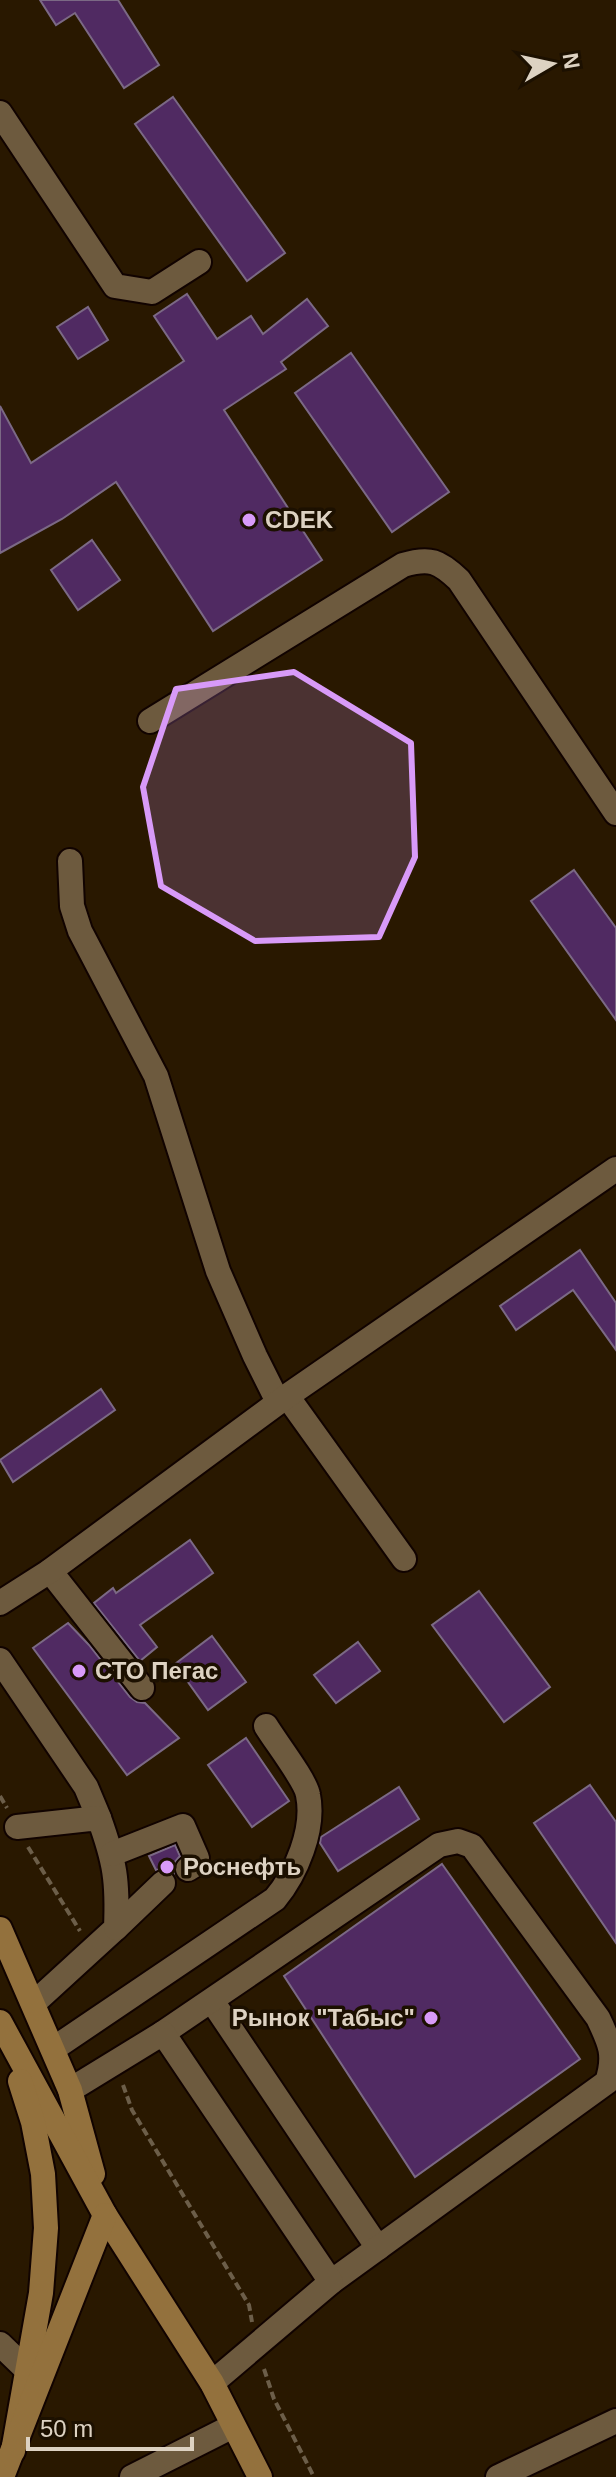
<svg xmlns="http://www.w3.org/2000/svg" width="616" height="2477" font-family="Arial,sans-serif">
	<rect width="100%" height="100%" fill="#291800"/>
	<g fill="#502a62" stroke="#7b6985" stroke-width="2">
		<polygon points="40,0 118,0 159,65 124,88 75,13 56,25"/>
		<polygon points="173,97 285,253 247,281 135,124"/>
		<polygon points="187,294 217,339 251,316 263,334 307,299 328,326 281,362 286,369 224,410 322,560 213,631 116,482 62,519 0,553 0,406 31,463 184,361 154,316"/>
		<polygon points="88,307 108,340 78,359 57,327"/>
		<polygon points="351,353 449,492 392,532 295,393"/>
		<polygon points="92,540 120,580 78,610 51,570"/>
		<polygon points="574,870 616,928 616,1020 531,901"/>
		<polygon points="580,1250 616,1303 616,1350 573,1290 516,1330 500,1306"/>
		<polygon points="101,1389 115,1410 13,1482 0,1460"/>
		<polygon points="190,1540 213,1573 140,1625 157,1647 140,1661 94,1603 113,1588 116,1593"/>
		<polygon points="479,1591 550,1687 504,1722 432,1625"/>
		<polygon points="68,1623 89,1645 130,1697 137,1702 145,1703 179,1738 127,1775 33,1648"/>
		<polygon points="212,1636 246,1682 208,1710 175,1664"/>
		<polygon points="358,1642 380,1671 336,1703 314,1675"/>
		<polygon points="246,1738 289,1801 252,1827 208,1765"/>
		<polygon points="590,1785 616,1822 616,1943 534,1823"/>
		<polygon points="399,1787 419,1819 338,1871 320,1843 321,1837"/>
		<polygon points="175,1845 180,1856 174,1863 174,1873 166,1868 156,1870 149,1856"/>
		<polygon points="442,1864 580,2059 415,2177 284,1976"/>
	</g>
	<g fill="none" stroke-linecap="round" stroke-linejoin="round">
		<defs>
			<g id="minor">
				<polyline points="0,113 115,286 152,292 199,262"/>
				<path d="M150 721 403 565C430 557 439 561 459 580L616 813"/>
				<polyline points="70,861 72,906 80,931 156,1076 218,1271 255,1356 278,1402"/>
				<polyline points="287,1396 404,1559"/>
				<polyline points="50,1571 142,1688"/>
				<polyline points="0,1603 50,1571 287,1396 616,1169"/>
				<polyline points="0,1660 86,1787 99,1818"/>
				<path d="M17 1827 99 1818C115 1862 118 1881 116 1928L34 2003"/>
				<polyline points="112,1854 183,1826 197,1858 196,1864 188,1869"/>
				<polyline points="116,1928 163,1883"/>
				<polyline points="212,2001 378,2248"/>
				<path d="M163 2033 439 1845 458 1841 472 1846 598 2018C610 2043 616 2055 607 2082L331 2282"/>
				<path d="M53 2049 275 1899C296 1874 315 1829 308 1795 306 1781 275 1741 266 1726"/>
				<polyline points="70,2090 163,2033 331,2282 212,2383"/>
				<polyline points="0,2344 26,2369"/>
				<polyline points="132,2477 233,2426"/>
				<polyline points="498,2477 616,2421"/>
			</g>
			<g id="major">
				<polyline points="0,1929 70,2090 93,2174"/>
				<polyline points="0,2022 105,2215 212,2383 260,2477"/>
				<polyline points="13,2451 41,2293 46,2228 43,2174 33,2122 20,2081"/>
				<polyline points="2,2477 105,2215"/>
			</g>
		</defs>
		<use href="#minor" stroke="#110300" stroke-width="28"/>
		<use href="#major" stroke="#110300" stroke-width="28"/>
		<g stroke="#6c5e49" stroke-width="4" stroke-dasharray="8 4" stroke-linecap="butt">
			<polyline points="0,1796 7,1808"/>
			<polyline points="28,1847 80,1931"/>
			<polyline points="123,2085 132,2110 249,2305 252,2322"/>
			<polyline points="264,2369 274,2399 314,2477"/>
		</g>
		<use href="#minor" stroke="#6d5a3e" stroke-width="24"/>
		<use href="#major" stroke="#93713d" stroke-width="24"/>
	</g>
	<path fill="#d89af8" fill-opacity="0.2" stroke="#d89af8" stroke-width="6" stroke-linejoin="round" d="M294 672 411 743 415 857 379 937 255 941 161 886 143 787 176 689Z"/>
	<g fill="#d89af8" stroke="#1c1000" stroke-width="3">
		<circle cx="249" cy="520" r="8"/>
		<circle cx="79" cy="1671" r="8"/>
		<circle cx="167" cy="1867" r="8"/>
		<circle cx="431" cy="2018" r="8"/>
	</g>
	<g text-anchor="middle" stroke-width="7" stroke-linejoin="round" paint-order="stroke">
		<g font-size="24" font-weight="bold" fill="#ddd2c2" stroke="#1c1000" text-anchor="start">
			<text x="265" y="528">CDEK</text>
			<text x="95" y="1679">СТО Пегас</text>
			<text x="183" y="1875">Роснефть</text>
			<text x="415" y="2026" text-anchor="end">Рынок "Табыс"</text>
		</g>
	</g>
	<g transform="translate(552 64) rotate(81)" stroke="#1c1000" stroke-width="6" paint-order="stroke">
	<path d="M0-6L14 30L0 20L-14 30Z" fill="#ddd2c2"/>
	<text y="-12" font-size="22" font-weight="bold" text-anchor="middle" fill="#ddd2c2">N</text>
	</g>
	<path d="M28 2437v12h164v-12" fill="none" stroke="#ddd2c2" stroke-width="4"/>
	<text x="40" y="2437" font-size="24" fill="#ddd2c2" stroke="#1c1000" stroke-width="6" paint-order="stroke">50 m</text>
</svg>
